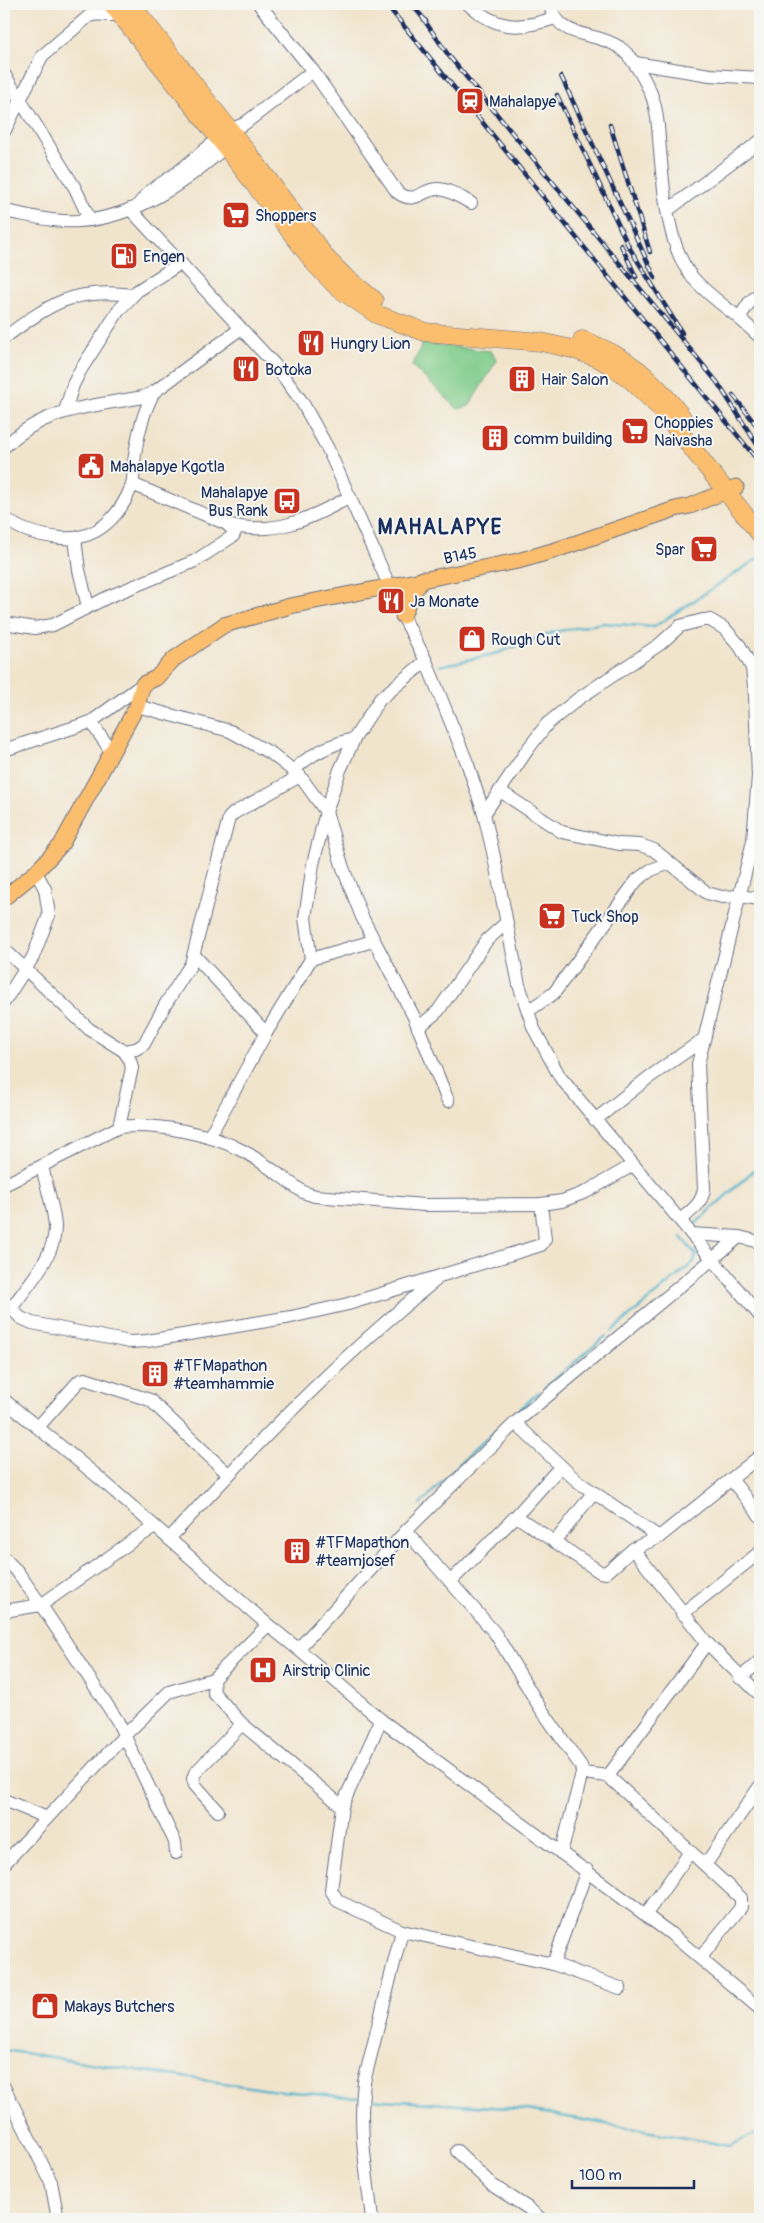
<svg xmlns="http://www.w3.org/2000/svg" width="764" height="2223" font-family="Pangolin,sans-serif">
	<rect width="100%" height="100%" fill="#f6f6f2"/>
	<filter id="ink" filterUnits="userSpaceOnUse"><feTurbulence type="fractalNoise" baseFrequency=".02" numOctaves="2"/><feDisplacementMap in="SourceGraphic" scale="10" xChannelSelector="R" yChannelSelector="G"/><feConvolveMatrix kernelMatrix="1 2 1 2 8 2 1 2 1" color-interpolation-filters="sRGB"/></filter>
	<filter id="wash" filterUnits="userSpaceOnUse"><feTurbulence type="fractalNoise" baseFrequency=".0096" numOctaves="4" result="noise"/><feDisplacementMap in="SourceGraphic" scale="20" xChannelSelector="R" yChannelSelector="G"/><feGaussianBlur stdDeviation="1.12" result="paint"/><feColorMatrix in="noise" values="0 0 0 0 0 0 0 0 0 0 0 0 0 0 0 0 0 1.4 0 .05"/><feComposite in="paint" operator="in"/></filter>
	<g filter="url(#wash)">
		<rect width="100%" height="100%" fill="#f1e4cc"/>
		<polygon fill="#80cc8a" stroke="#4e7e74" points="423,343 491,351 497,360 469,406 458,409 412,366"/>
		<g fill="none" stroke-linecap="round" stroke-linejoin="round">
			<g stroke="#4ab0c9" stroke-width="2.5">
				<polyline points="440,666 498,653 554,632 603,623 654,627 760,557"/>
				<polyline points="693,1226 754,1170 760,1167"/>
				<polyline points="612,1331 694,1262 696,1255 681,1237"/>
				<polyline points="545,1387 606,1336"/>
				<polyline points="420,1505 461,1462 539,1392"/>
				<polyline points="4,2050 270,2090 359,2098"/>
				<polyline points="367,2099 522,2109 730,2146 760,2131"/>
			</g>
		</g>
	</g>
	<g filter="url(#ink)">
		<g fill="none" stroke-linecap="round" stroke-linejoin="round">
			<defs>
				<g id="minor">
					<polyline points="259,4 313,71"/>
					<path d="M468 4C497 30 519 30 555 18"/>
					<path d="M549 4C562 42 591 29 619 47 632 56 641 73 648 87 658 106 658 129 660 150 663 187 668 249 693 278 706 293 723 305 739 318"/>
					<polyline points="635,63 710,75 760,78"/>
					<polyline points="4,74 75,188 90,220"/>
					<path d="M4 132 42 56 89 16C99 12 109 17 120 14"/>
					<path d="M138 205 149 192 178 172 229 130 244 124 313 71 397 192C416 206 421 189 438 189 449 189 461 198 471 203"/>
					<polyline points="130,209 275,365 302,402 328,449 403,616 426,661 468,765 484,814 493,852 519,985 534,1029 560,1077 760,1316"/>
					<polyline points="668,210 760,141"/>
					<path d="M4 211C28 215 55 223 79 221 138 218 190 179 232 141"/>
					<polyline points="760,293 749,303 739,318 760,337"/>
					<path d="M4 338C50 304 73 287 133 295"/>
					<polyline points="65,411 73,385 80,371 119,310 137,291 181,263"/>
					<path d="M4 447C46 407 89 407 143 397L154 392 240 329"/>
					<path d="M4 517C19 531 41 536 61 538 96 541 120 517 132 485 134 478 133 470 134 462 137 437 142 414 154 392"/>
					<path d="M227 524C274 537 309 519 350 497"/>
					<polyline points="75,539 79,570 88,607"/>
					<polyline points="4,623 35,628 53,625 108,597 195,561 233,536 235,532 227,524 132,484"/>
					<polyline points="137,706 230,731 272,754 300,776 326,812 343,868 362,917 414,1017 448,1101"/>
					<polyline points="91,722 111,751"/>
					<polyline points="4,750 91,722 143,684"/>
					<path d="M293 771C310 754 331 744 354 739"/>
					<polyline points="500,791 562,832 619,844 640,845 654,850 707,893 722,897 739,896 760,899"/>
					<path d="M484 814 528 749 547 724 578 699 660 644 680 626 703 620H710L725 629 740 646 752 668 755 696 758 776 753 841 698 1064 704 1189C702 1204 691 1211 680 1220"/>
					<polyline points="4,949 89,1029 124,1051 130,1060 132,1068 119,1127"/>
					<polyline points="194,955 266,1033"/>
					<polyline points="311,959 373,941"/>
					<polyline points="4,1002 33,957 49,915 45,889 36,872"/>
					<polyline points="528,1011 554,993 637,880 651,870 670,863"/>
					<polyline points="418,1028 438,1011 487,940 506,923"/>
					<polyline points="124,1051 136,1049 144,1044 165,1005 191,964 229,818 234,813 300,776"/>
					<polyline points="595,1120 648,1078 704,1039"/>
					<polyline points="209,1137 266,1033 311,959 305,918 313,864 326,812 340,770 354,739 380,699 426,661"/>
					<path d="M4 1185 119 1127C156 1123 210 1133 243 1151 264 1162 283 1178 303 1192L315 1196 424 1205 541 1204 562 1201 586 1192 633 1165"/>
					<polyline points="691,1234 739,1237 760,1242"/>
					<polyline points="4,1302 21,1318 32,1323 130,1342 147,1341 291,1317 348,1304 541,1245 545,1239 541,1204"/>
					<path d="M11 1309C27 1285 55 1258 55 1227 54 1208 46 1186 42 1166"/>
					<polyline points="4,1400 97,1476 268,1625 298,1649 381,1720 670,1933 760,2009"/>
					<polyline points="515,1423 577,1481 659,1537"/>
					<polyline points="38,1427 79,1381 85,1379 150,1400 228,1474"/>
					<polyline points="731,1479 760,1516"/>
					<polyline points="516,1516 600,1572 606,1573 633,1549 659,1537 760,1456"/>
					<polyline points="406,1531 495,1633 539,1706 581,1766 582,1773 561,1853"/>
					<path d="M169 1539C253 1447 339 1358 436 1280"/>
					<polyline points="555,1542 593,1493"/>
					<polyline points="633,1549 707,1643 760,1695"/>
					<polyline points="4,1558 17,1571 41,1605 117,1720 175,1842 176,1853"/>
					<polyline points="451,1581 516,1516 561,1466"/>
					<polyline points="4,1611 41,1605 135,1539 155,1527"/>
					<polyline points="682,1614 760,1552"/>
					<polyline points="298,1649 406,1531 515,1423 739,1237"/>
					<polyline points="740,1678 760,1661"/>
					<polyline points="213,1679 214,1693 242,1724 342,1806"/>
					<polyline points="381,1720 342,1806 331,1890 338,1901 402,1931 553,1964 620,1988"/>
					<polyline points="582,1773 608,1776 741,1898 741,1907 701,1957"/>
					<polyline points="608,1776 707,1643"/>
					<polyline points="4,1800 47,1818"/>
					<polyline points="218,1811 195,1785 193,1779 195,1773 242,1724"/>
					<polyline points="4,1864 124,1736 169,1692 213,1679 268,1625"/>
					<polyline points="705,1865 760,1786"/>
					<polyline points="646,1914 690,1852"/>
					<polyline points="553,1964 587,1870"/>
					<polyline points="4,2087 51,2182 58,2219"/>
					<polyline points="457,2151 492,2185 528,2208 541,2219"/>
					<path d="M372 2219C367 2174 358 2127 364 2082L402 1931"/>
				</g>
				<g id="major">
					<polyline points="403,616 411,595 423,579"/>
					<polyline points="4,898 36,872 61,845 137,706 143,684 156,678 174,659 224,625 290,606 518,561 556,550 675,509 690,506 736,487"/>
				</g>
				<g id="highway">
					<polyline points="112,4 226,147 316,265 337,287 376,314 425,332 541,342 572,349 598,358 615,368 631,380 660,408 760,534"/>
					<polyline points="131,4 258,166 326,258 344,276 374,300"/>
					<path d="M582 340C628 356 653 379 682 417"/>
				</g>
			</defs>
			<use href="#minor" stroke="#666e84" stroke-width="14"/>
			<use href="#major" stroke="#666e84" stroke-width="17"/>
			<use href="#highway" stroke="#666e84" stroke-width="19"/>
			<use href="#minor" stroke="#fff" stroke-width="12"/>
			<use href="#major" stroke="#fbbe6e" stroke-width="15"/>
			<use href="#highway" stroke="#fbbe6e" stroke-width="18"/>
			<defs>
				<g id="rail">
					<polyline points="386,4 760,463"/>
					<polyline points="411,4 426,21"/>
					<polyline points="422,17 449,56 717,382 760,449"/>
					<polyline points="561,76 655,278"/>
					<polyline points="557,95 629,247 682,333"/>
					<polyline points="610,125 650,252"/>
					<polyline points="621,245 636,277"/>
					<polyline points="733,395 760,430"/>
				</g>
			</defs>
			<use href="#rail" stroke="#1b2f5e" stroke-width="4.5"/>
			<use href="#rail" stroke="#f6f6f2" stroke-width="2.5" stroke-dasharray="8" stroke-linecap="butt"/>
		</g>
	</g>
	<defs>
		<symbol id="station-square" viewBox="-11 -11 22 22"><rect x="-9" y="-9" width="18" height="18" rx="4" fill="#c8321e" stroke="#f6f6f2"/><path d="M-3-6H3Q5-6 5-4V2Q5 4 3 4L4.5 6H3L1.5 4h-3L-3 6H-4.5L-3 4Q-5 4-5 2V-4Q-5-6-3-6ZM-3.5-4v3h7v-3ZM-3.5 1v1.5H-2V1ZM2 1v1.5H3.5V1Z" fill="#fff"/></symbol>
		<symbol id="supermarket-square" viewBox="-11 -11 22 22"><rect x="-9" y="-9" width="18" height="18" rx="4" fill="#c8321e" stroke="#f6f6f2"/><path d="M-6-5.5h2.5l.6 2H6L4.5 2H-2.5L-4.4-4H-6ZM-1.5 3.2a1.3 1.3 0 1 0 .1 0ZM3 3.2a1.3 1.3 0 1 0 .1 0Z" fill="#fff"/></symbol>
		<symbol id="fuel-square" viewBox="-11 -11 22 22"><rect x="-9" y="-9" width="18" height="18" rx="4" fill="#c8321e" stroke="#f6f6f2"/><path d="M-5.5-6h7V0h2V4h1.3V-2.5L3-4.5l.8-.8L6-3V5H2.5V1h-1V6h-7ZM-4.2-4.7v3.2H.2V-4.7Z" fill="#fff"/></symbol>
		<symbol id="restaurant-square" viewBox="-11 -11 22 22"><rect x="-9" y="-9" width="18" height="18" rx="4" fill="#c8321e" stroke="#f6f6f2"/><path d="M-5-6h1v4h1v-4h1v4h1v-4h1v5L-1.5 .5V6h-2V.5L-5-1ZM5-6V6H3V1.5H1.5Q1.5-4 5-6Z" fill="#fff"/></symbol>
		<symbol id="building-square" viewBox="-11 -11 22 22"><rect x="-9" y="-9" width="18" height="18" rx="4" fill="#c8321e" stroke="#f6f6f2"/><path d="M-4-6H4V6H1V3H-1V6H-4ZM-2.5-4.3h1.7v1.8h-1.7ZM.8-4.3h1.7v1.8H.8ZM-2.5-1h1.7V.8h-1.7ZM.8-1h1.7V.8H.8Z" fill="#fff"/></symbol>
		<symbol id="civic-square" viewBox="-11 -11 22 22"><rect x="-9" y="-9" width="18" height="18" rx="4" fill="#c8321e" stroke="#f6f6f2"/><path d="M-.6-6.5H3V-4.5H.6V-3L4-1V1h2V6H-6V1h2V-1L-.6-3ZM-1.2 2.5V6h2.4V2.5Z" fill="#fff"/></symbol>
		<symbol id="bus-square" viewBox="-11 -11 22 22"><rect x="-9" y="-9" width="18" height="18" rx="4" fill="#c8321e" stroke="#f6f6f2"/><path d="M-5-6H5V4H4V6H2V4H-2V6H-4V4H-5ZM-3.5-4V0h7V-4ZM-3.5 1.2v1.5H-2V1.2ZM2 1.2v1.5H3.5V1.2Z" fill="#fff"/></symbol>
		<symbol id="shop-square" viewBox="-11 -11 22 22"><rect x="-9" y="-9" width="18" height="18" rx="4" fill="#c8321e" stroke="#f6f6f2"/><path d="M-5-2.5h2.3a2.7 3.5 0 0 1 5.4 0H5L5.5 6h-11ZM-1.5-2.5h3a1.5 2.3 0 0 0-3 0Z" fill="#fff"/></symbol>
		<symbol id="hospital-square" viewBox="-11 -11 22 22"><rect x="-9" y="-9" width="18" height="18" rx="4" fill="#c8321e" stroke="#f6f6f2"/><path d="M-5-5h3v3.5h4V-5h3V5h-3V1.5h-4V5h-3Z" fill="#fff"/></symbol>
	</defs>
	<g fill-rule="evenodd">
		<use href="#station-square" x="454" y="85" width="32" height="32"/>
		<use href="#supermarket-square" x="220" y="199" width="32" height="32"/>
		<use href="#fuel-square" x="108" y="240" width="32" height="32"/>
		<use href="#restaurant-square" x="295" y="327" width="32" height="32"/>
		<use href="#restaurant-square" x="230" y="353" width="32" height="32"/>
		<use href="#building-square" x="506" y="363" width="32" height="32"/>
		<use href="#supermarket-square" x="619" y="415" width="32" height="32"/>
		<use href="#building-square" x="479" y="422" width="32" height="32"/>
		<use href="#civic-square" x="75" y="450" width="32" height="32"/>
		<use href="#bus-square" x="271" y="485" width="32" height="32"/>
		<use href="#supermarket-square" x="688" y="533" width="32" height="32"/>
		<use href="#restaurant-square" x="375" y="585" width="32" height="32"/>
		<use href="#shop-square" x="456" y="623" width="32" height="32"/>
		<use href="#supermarket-square" x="536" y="900" width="32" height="32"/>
		<use href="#building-square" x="139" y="1358" width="32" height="32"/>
		<use href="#building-square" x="281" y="1535" width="32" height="32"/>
		<use href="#hospital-square" x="247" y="1654" width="32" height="32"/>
		<use href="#shop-square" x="29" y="1990" width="32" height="32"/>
	</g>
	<g text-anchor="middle" stroke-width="4" stroke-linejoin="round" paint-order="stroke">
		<g font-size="16" fill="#1b2f5e" stroke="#f6f6f2" text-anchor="start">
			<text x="489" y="107">Mahalapye</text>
			<text x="255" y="221">Shoppers</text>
			<text x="143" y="262">Engen</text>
			<text x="330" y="349">Hungry Lion</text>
			<text x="265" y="375">Botoka</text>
			<text x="541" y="385">Hair Salon</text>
			<text x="654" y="428">Choppies<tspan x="654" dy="18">Naivasha</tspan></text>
			<text x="514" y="444">comm building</text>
			<text x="110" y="472">Mahalapye Kgotla</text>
			<text x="268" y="498" text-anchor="end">Mahalapye<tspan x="268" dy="18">Bus Rank</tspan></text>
			<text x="685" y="555" text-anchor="end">Spar</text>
			<text x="410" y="607">Ja Monate</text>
			<text x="491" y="645">Rough Cut</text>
			<text x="571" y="922">Tuck Shop</text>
			<text x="174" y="1371">#TFMapathon<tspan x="174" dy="18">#teamhammie</tspan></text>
			<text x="316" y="1548">#TFMapathon<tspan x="316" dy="18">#teamjosef</tspan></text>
			<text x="282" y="1676">Airstrip Clinic</text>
			<text x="64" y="2012">Makays Butchers</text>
		</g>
		<g font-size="16" fill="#1b2f5e" stroke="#f6f6f2">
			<text transform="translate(460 555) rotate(-11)" y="6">B145</text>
		</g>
		<g font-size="21" font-weight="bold" letter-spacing="1" fill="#1b2f5e" stroke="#f6f6f2">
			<text x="440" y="534">MAHALAPYE</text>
		</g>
	</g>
	<rect width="764" height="2223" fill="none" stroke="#f6f6f2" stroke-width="20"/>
	<path d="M572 2180v8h122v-8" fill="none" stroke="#1b2f5e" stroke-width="2.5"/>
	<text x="579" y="2180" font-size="15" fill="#1b2f5e" stroke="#f6f6f2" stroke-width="4" paint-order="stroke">100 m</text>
</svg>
